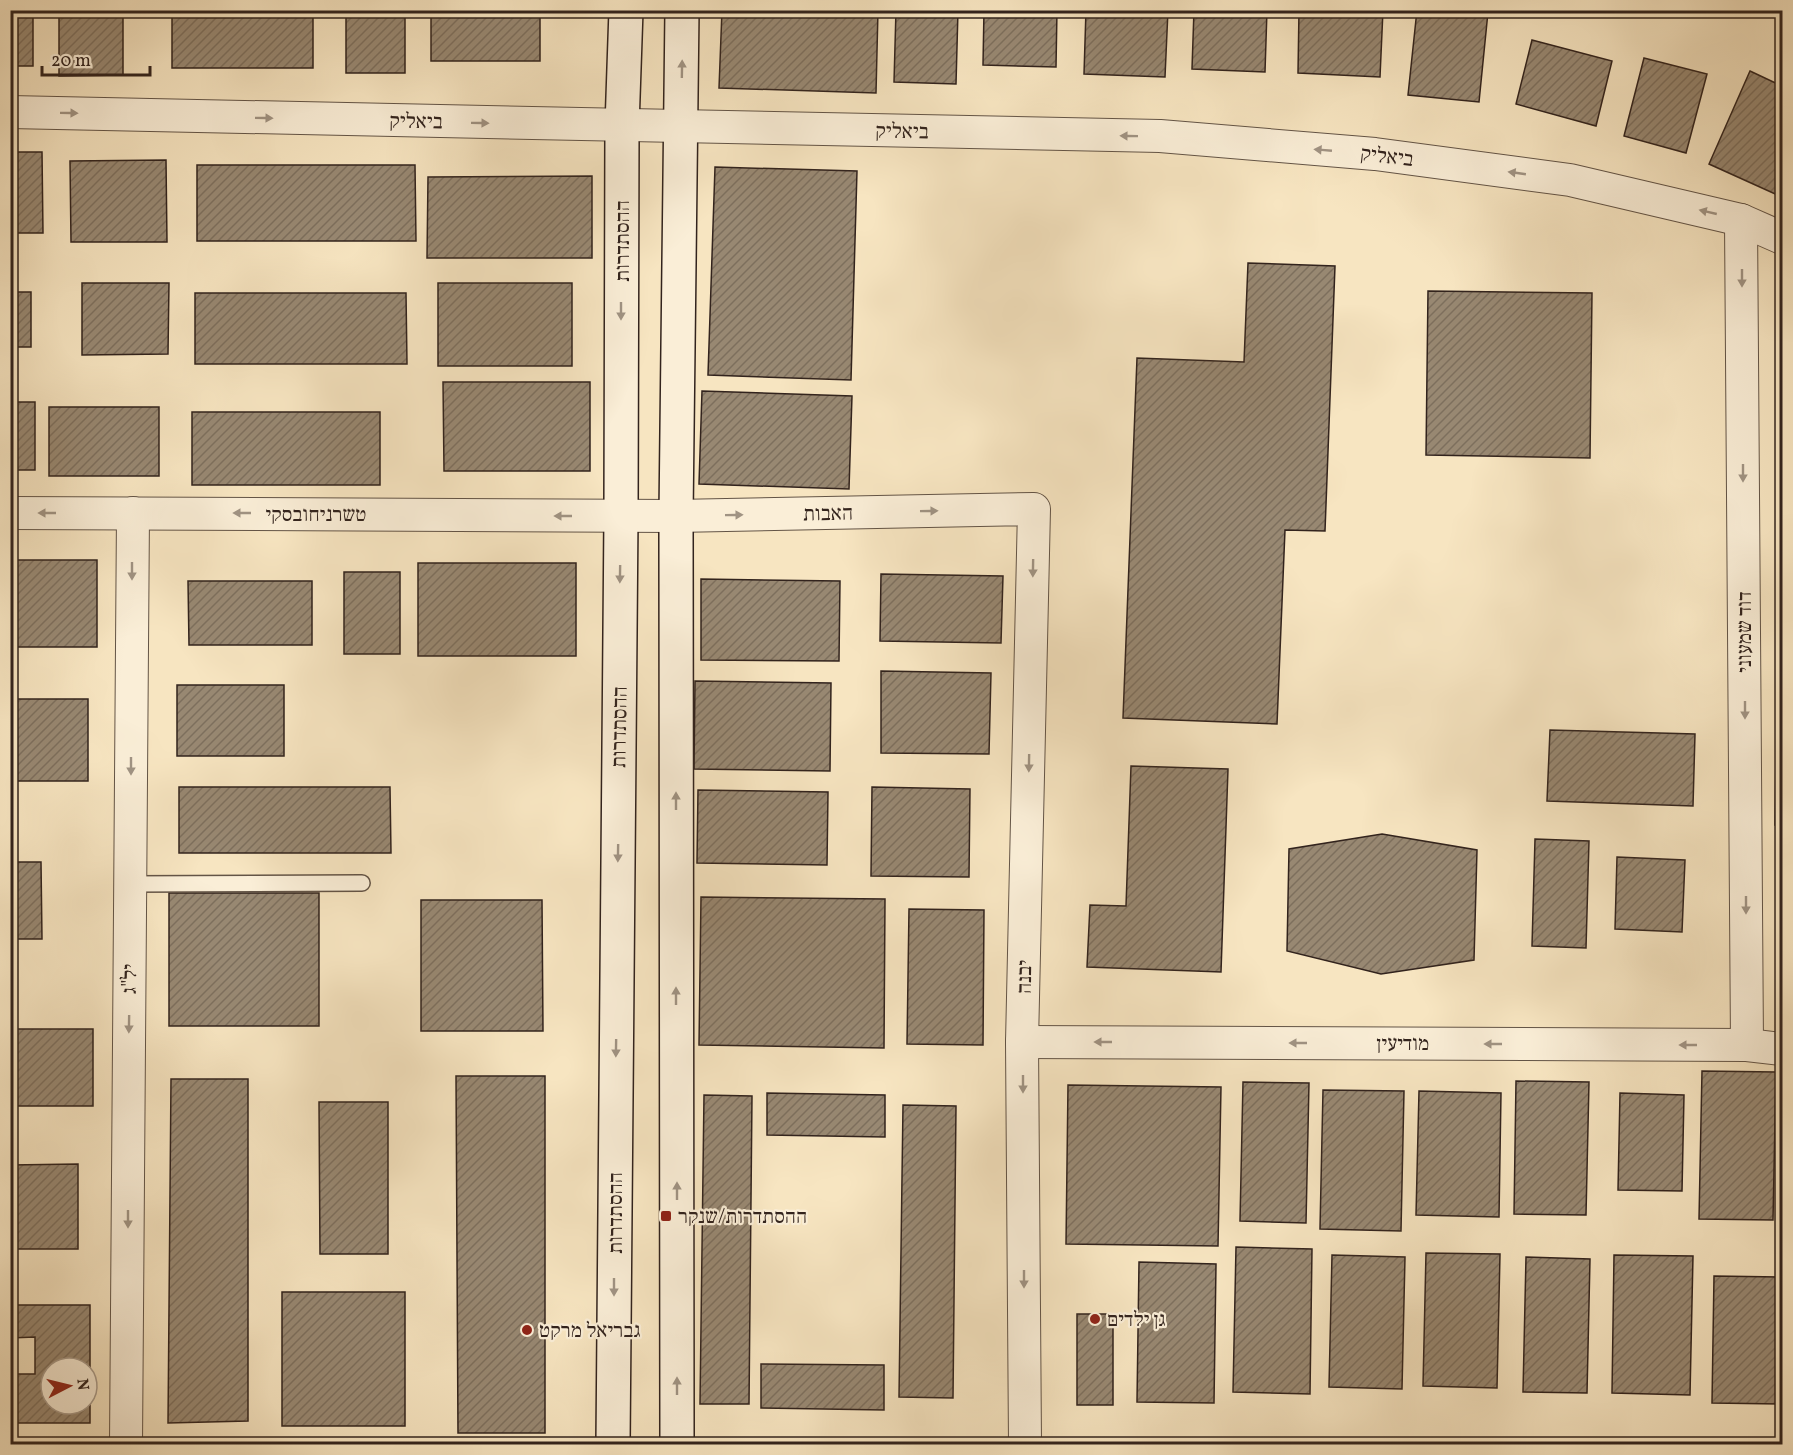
<svg xmlns="http://www.w3.org/2000/svg" width="1793" height="1455" viewBox="0 0 1793 1455" font-family="Vollkorn,'Frank Ruhl Libre',serif">
<style>
.building{fill:url(#building-hatch);stroke:#32231d;stroke-width:1.5;fill-rule:evenodd}
.lines{fill:none;stroke-linecap:round;stroke-linejoin:round}
.lane-casing{stroke:#635446;stroke-width:18}
.street-casing{stroke:#635446;stroke-width:34}
.secondary-casing{stroke:#32231d;stroke-width:36}
.lane{stroke:#faeed7;stroke-width:15}
.street{stroke:#faeed7;stroke-width:32}
.secondary{stroke:#faeed7;stroke-width:33}
.oneway{fill:#a09383}
.poi-dot{fill:#8f2418;stroke:#faeed7;stroke-width:2}
.labels{text-anchor:middle;stroke-width:4.5;stroke-linejoin:round;paint-order:stroke}
.street-label{font-size:21px;fill:#32231d;stroke:#faeed7}
.poi-label{font-size:21px;fill:#32231d;stroke:#faeed7;text-anchor:start}
</style>
<defs>
<pattern id="building-hatch" width="6" height="6" patternUnits="userSpaceOnUse" patternTransform="scale(1.5)"><rect width="6" height="6" fill="#988872"/><path d="M-1 1l2-2M0 6l6-6M5 7l2-2" fill="none" stroke="#7d6f5d"/></pattern>
</defs>
<rect width="100%" height="100%" fill="#f7e5c1"/>
<filter id="stains"><feTurbulence type="fractalNoise" baseFrequency=".00333" numOctaves="4"/><feColorMatrix values="0 0 0 0 .2 0 0 0 0 .09 0 0 0 0 .02 0 0 0 .5 -.17"/></filter>
<radialGradient id="worn" r=".72"><stop offset=".6" stop-color="#630" stop-opacity="0"/><stop offset="1" stop-color="#630" stop-opacity=".3"/></radialGradient>
<g class="building">
<rect x="10" y="10" width="23" height="56"/>
<path d="M59,10H123V75L59,76Z"/>
<rect x="172" y="10" width="141" height="58"/>
<rect x="346" y="10" width="59" height="63"/>
<rect x="431" y="10" width="109" height="51"/>
<path d="M722,10H878L876,93L719,88Z"/>
<path d="M896,10H958L956,84L894,82Z"/>
<path d="M984,10H1057L1056,67L983,65Z"/>
<path d="M1086,10H1168L1165,77L1084,74Z"/>
<path d="M1194,10H1267L1265,72L1192,69Z"/>
<path d="M1299,10H1383L1380,77L1298,73Z"/>
<path d="M1417,10L1488,12L1479,102L1408,95Z"/>
<path d="M1532,40L1612,61L1596,126L1516,104Z"/>
<path d="M1644,58L1707,74L1686,153L1624,136Z"/>
<path d="M1750,71L1782,86V197L1709,164Z"/>
<path d="M10,152H42L43,233H10Z"/>
<path d="M166,160L167,242H71L70,161Z"/>
<path d="M197,165H415L416,241H197Z"/>
<path d="M715,167L857,171L851,380L708,375Z"/>
<path d="M592,176V258H427L428,177Z"/>
<path d="M1248,263L1335,266L1325,531L1285,530L1277,724L1123,718L1137,358L1244,362Z"/>
<path d="M82,283H169L168,354L82,355Z"/>
<rect x="438" y="283" width="134" height="83"/>
<path d="M1428,291L1592,293L1590,458L1426,455Z"/>
<rect x="10" y="292" width="21" height="55"/>
<path d="M195,293H406L407,364H195Z"/>
<path d="M443,382H590V471H444Z"/>
<path d="M702,391L852,396L849,489L699,484Z"/>
<rect x="10" y="402" width="25" height="68"/>
<rect x="49" y="407" width="110" height="69"/>
<rect x="192" y="412" width="188" height="73"/>
<rect x="10" y="560" width="87" height="87"/>
<rect x="418" y="563" width="158" height="93"/>
<rect x="344" y="572" width="56" height="82"/>
<path d="M881,574L1003,576L1001,643L880,641Z"/>
<path d="M701,579L840,581L839,661L701,660Z"/>
<path d="M188,581H312V645H189Z"/>
<path d="M1781,661H1782V731H1779Z"/>
<path d="M881,671L991,673L989,754L881,753Z"/>
<path d="M695,681L831,683L830,771L694,769Z"/>
<rect x="177" y="685" width="107" height="71"/>
<rect x="10" y="699" width="78" height="82"/>
<path d="M1550,730L1695,734L1693,806L1547,801Z"/>
<path d="M1776,750H1782V825H1775Z"/>
<path d="M1131,766L1228,769L1221,972L1087,967L1090,905L1126,906Z"/>
<path d="M179,787H390L391,853H179Z"/>
<path d="M872,787L970,789L969,877L871,876Z"/>
<path d="M698,790L828,792L827,865L697,863Z"/>
<path d="M1382,834L1477,850L1474,960L1381,974L1287,951L1289,849Z"/>
<path d="M1535,839L1589,841L1586,948L1532,946Z"/>
<path d="M1782,856V953H1781Z"/>
<path d="M1617,857L1685,860L1682,932L1615,929Z"/>
<path d="M10,862H41L42,939H10Z"/>
<rect x="169" y="893" width="150" height="133"/>
<path d="M701,897L885,899L884,1048L699,1045Z"/>
<path d="M421,900H542L543,1031H421Z"/>
<path d="M909,909L984,910L983,1045L907,1044Z"/>
<rect x="10" y="1029" width="83" height="77"/>
<path d="M1702,1071L1776,1072L1773,1220L1699,1219Z"/>
<path d="M456,1076H545V1433H458Z"/>
<path d="M171,1079H248V1421L168,1423Z"/>
<path d="M1516,1081L1589,1082L1586,1215L1514,1214Z"/>
<path d="M1243,1082L1309,1083L1306,1223L1240,1221Z"/>
<path d="M1068,1085L1221,1087L1218,1246L1066,1244Z"/>
<path d="M1323,1090L1404,1091L1401,1231L1320,1229Z"/>
<path d="M1419,1091L1501,1093L1499,1217L1416,1215Z"/>
<path d="M767,1093L885,1095V1137L767,1135Z"/>
<path d="M1620,1093L1684,1095L1682,1191L1618,1190Z"/>
<path d="M704,1095L752,1096L749,1404H700Z"/>
<path d="M319,1102H388V1254H320Z"/>
<path d="M903,1105L956,1106L953,1398L899,1397Z"/>
<path d="M78,1164V1249H10V1165Z"/>
<path d="M1236,1247L1312,1249L1310,1394L1233,1392Z"/>
<path d="M1426,1253L1500,1254L1497,1388L1423,1386Z"/>
<path d="M1332,1255L1405,1257L1402,1389L1329,1387Z"/>
<path d="M1614,1255L1693,1256L1690,1395L1612,1393Z"/>
<path d="M1526,1257L1590,1259L1587,1393L1523,1392Z"/>
<path d="M1139,1262L1216,1264L1214,1403L1137,1402Z"/>
<path d="M1714,1276L1782,1277V1404L1712,1403Z"/>
<rect x="282" y="1292" width="123" height="134"/>
<path d="M10,1305H90V1423H10V1374H35V1337L10,1338ZM51,1368H87V1404H51Z"/>
<rect x="1077" y="1314" width="36" height="91"/>
<path d="M761,1364L884,1365V1410L761,1408Z"/>
</g>
<g class="lines">
<g class="lane-casing">
<path id="lane" d="M130,884L362,883"/>
</g>
<g class="street-casing">
<g id="street">
<path d="M10,112L1160,136L1375,154L1570,180L1741,220L1782,238"/>
<path d="M1741,220L1747,1045"/>
<path d="M10,513L676,516L1034,509L1022,1042L1025,1444"/>
<path d="M1022,1042L1747,1045L1782,1049"/>
<path d="M126,1444L133,513"/>
</g>
</g>
<g class="secondary-casing">
<g id="secondary">
<path d="M613,1444L621,516L622,126L626,10"/>
<path d="M677,1444L676,516L682,10"/>
</g>
</g>
<use href="#lane" class="lane"/>
<use href="#street" class="street"/>
<use href="#secondary" class="secondary"/>
</g>
<defs><path id="oneway-solid" d="M-6-.8H1V-3.2L6.5 0L1 3.2V.8H-6Z" transform="scale(1.5)"/></defs>
<g class="oneway">
<use href="#oneway-solid" transform="translate(682 69) rotate(-89)"/>
<use href="#oneway-solid" transform="translate(69 113) rotate(1)"/>
<use href="#oneway-solid" transform="translate(264 118) rotate(1)"/>
<use href="#oneway-solid" transform="translate(480 123) rotate(1)"/>
<use href="#oneway-solid" transform="translate(1129 136) rotate(-179)"/>
<use href="#oneway-solid" transform="translate(1323 150) rotate(-175)"/>
<use href="#oneway-solid" transform="translate(1517 173) rotate(-172)"/>
<use href="#oneway-solid" transform="translate(1708 212) rotate(-167)"/>
<use href="#oneway-solid" transform="translate(1742 278) rotate(90)"/>
<use href="#oneway-solid" transform="translate(621 311) rotate(90)"/>
<use href="#oneway-solid" transform="translate(1743 473) rotate(90)"/>
<use href="#oneway-solid" transform="translate(929 511) rotate(-1)"/>
<use href="#oneway-solid" transform="translate(47 513) rotate(180)"/>
<use href="#oneway-solid" transform="translate(242 513) rotate(-180)"/>
<use href="#oneway-solid" transform="translate(734 515) rotate(-1)"/>
<use href="#oneway-solid" transform="translate(563 516) rotate(-180)"/>
<use href="#oneway-solid" transform="translate(1033 568) rotate(91)"/>
<use href="#oneway-solid" transform="translate(132 571) rotate(90)"/>
<use href="#oneway-solid" transform="translate(620 574) rotate(91)"/>
<use href="#oneway-solid" transform="translate(1745 710) rotate(90)"/>
<use href="#oneway-solid" transform="translate(1029 763) rotate(91)"/>
<use href="#oneway-solid" transform="translate(131 766) rotate(90)"/>
<use href="#oneway-solid" transform="translate(676 801) rotate(-90)"/>
<use href="#oneway-solid" transform="translate(618 853) rotate(91)"/>
<use href="#oneway-solid" transform="translate(1746 905) rotate(90)"/>
<use href="#oneway-solid" transform="translate(676 996) rotate(-90)"/>
<use href="#oneway-solid" transform="translate(129 1024) rotate(91)"/>
<use href="#oneway-solid" transform="translate(1103 1042) rotate(-180)"/>
<use href="#oneway-solid" transform="translate(1298 1043) rotate(-180)"/>
<use href="#oneway-solid" transform="translate(1493 1044) rotate(-180)"/>
<use href="#oneway-solid" transform="translate(1688 1045) rotate(-180)"/>
<use href="#oneway-solid" transform="translate(616 1048) rotate(91)"/>
<use href="#oneway-solid" transform="translate(1023 1084) rotate(90)"/>
<use href="#oneway-solid" transform="translate(677 1191) rotate(-90)"/>
<use href="#oneway-solid" transform="translate(128 1219) rotate(90)"/>
<use href="#oneway-solid" transform="translate(1024 1279) rotate(90)"/>
<use href="#oneway-solid" transform="translate(614 1287) rotate(90)"/>
<use href="#oneway-solid" transform="translate(677 1386) rotate(-90)"/>
</g>
<g class="poi-dot">
<rect x="660" y="1210" width="12" height="12" rx="3"/>
<circle cx="1095" cy="1319" r="6"/>
<circle cx="527" cy="1330" r="6"/>
</g>
<g class="labels">
<g class="street-label">
<text transform="translate(416 121) rotate(1)" y="7">ביאליק</text>
<text transform="translate(902 131) rotate(1)" y="7">ביאליק</text>
<text transform="translate(1387 156) rotate(7)" y="7">ביאליק</text>
<text transform="translate(622 241) rotate(-90)" y="7">ההסתדרות</text>
<text transform="translate(828 513) rotate(-1)" y="7">האבות</text>
<text x="316" y="521">טשרניחובסקי</text>
<text transform="translate(1744 632) rotate(-90)" y="7">דוד שמעוני</text>
<text transform="translate(619 727) rotate(-89)" y="7">ההסתדרות</text>
<text transform="translate(1024 977) rotate(-89)" y="7">יבנה</text>
<text transform="translate(129 979) rotate(-89)" y="7">יל"ג</text>
<text x="1403" y="1050">מודיעין</text>
<text transform="translate(615 1213) rotate(-90)" y="7">ההסתדרות</text>
</g>
<g class="poi-label">
<text x="678" y="1223">ההסתדרות/שנקר</text>
<text x="1107" y="1326">גן ילדים</text>
<text x="539" y="1337">גבריאל מרקט</text>
</g>
</g>
<rect width="1793" height="1455" fill="none" stroke="#f7e5c1" stroke-width="36"/>
<rect x="12" y="12" width="1769" height="1431" fill="none" stroke="#32231d" stroke-width="3"/>
<rect x="18" y="18" width="1757" height="1419" fill="none" stroke="#32231d" stroke-width="1.5"/>
<g transform="translate(69 1386) rotate(83)"><circle r="28" fill="#faeed7" stroke="#aa9d8d" stroke-width="1.5"/>
<path d="M0-4.5L10 22L0 15L-10 22Z" fill="#8f2418"/>
<text y="-9" font-size="16" font-weight="bold" text-anchor="middle" fill="#32231d">N</text>
</g>
<path d="M42 66v9h108v-9" fill="none" stroke="#32231d" stroke-width="3"/>
<text x="51" y="66" font-size="18" fill="#32231d" stroke="#faeed7" stroke-width="4.5" paint-order="stroke">20 m</text>
<rect width="100%" height="100%" filter="url(#stains)"/>
<rect width="100%" height="100%" fill="url(#worn)"/>
</svg>
